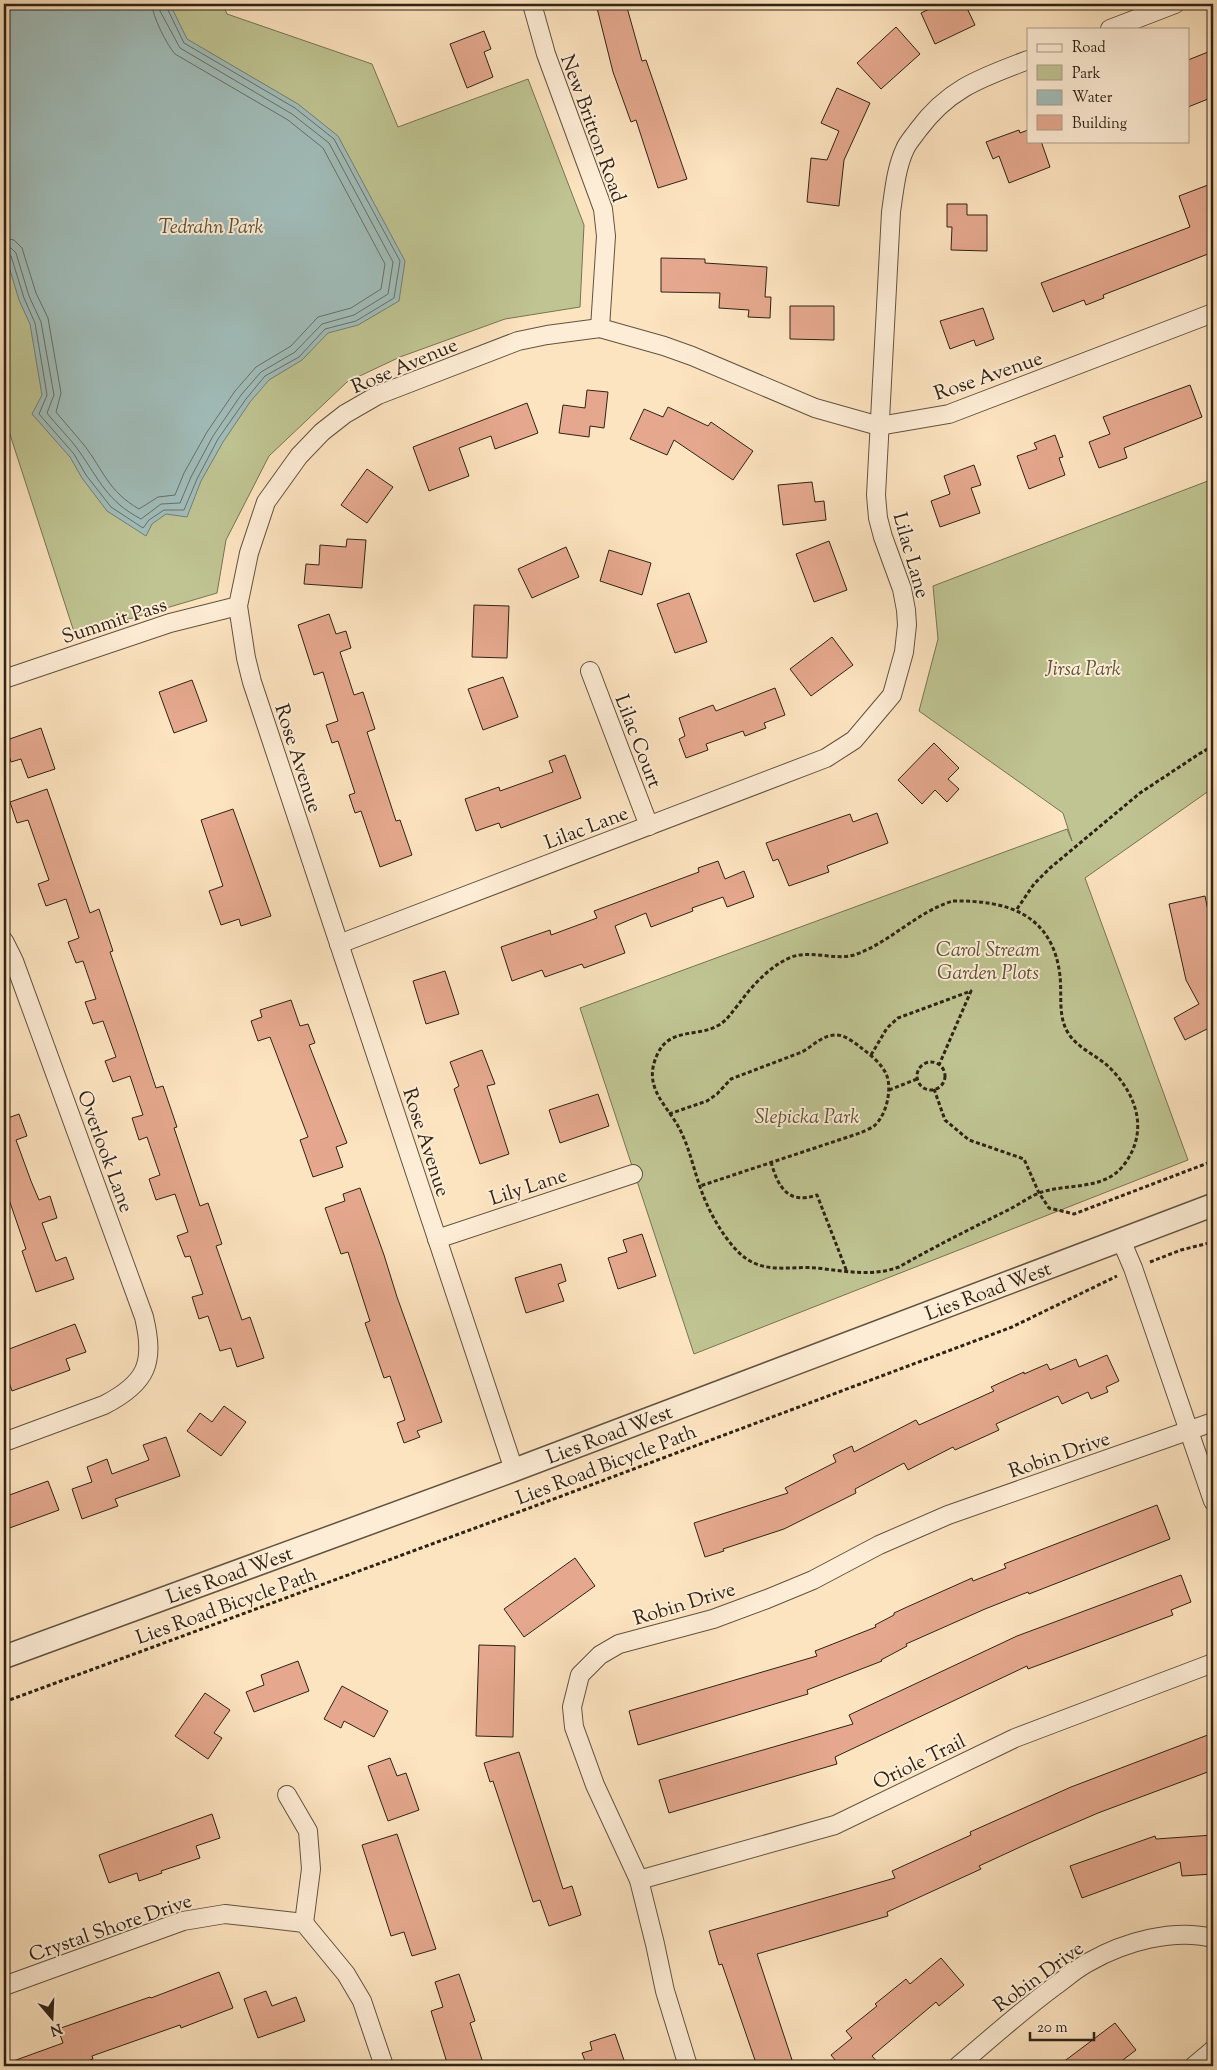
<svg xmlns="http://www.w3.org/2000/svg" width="1217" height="2070" viewBox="0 0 1217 2070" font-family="'Sorts Mill Goudy',serif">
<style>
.green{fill:#bfc492;stroke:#777454}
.water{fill:#a1bdba;stroke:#737f78}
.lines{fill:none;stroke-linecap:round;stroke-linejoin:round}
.shore{stroke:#687068;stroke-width:1}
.building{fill:#e5a88e;stroke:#2f2315}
.minor-casing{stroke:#625340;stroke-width:20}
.tertiary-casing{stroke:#625340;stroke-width:25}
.path{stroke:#2f2315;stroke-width:3;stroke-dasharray:4 2.5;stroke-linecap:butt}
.minor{stroke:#feedd6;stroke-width:18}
.tertiary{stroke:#feedd6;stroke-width:22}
.labels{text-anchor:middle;stroke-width:4;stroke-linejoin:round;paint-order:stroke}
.street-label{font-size:20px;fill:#2f2315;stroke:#feedd6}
.park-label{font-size:20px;font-style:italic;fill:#5a533a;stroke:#feedd6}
</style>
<rect width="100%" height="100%" fill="#fde4c0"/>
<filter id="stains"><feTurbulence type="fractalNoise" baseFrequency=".004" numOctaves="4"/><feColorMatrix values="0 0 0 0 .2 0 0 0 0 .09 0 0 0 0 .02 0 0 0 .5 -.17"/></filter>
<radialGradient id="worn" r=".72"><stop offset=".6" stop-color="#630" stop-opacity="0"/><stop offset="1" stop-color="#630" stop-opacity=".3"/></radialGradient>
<g class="green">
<path d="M4,4H223L227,14L372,64L398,127L528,79L584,225L580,307L505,319L400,357L347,382L269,456L226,540L217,593L75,635L4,416Z"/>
<path d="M1213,479V788L1085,878L1188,1160L694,1354L580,1008L1067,829L1072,841L1063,813L919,711L938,639L933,586Z"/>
</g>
<path class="water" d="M4,4H170L187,39L298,104L338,136L405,261L399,301L358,325L328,333L302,360L269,380L250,402L223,442L201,481L187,517L166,514L152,524L146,536L107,511L82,478L70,457L32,414L42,395L30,324L19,300L4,250Z"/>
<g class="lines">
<g class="shore">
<path d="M4,238L14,240L22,248L36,293L48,318L61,393L56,412C65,423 75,434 84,445C104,471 108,491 139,509L158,497L175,495L184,473L207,432L235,391L256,367L291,346L318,317L351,308L381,289L385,264L323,148L288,120L175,54C167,45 152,16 152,4"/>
<path d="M4,246L11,248L16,253L29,296L41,322L54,395L47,413C57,426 70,438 79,451C100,481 107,501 141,519L161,504L180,503L191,477L213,436L241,395L261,372L295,352L322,324L354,315L388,294L393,262L329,143L292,114L180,48L160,11L159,4"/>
<path d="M4,252L11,256L24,298L35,323L47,395L39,414L74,454L86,475L111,507L143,528L149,520L164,510H184L197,479L218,439L246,399L265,376L299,357L325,329L356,321L394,298L400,261L334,139L295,108L184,43L165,4"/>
</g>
</g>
<g class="building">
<path d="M596,4H626L642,61L646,60L687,179L658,188L636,120L631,122L613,72Z"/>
<path d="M940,4H965L975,25L935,44L921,13Z"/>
<path d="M896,27L920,54L881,89L857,63Z"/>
<path d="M484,31L491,49L484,52L493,77L467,88L450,44Z"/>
<path d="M1213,50V97L1188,107V60Z"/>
<path d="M837,88L870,103L844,160L839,206L807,202L811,158L827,160L839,131L821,123Z"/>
<path d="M1019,130L1020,133L1028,130V141H1041L1050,167L1009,183L999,156L993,159L986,142Z"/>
<path d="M1208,185L1213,199V252L1103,295L1104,298L1086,305L1084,300L1053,312L1041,283L1190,227L1179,196Z"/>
<path d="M947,204H967V215H987V251L951,250L952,227H947Z"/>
<path d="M661,258L705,259V263L767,267L765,297H771L770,318L748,317L749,310L719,308L720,293L661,292Z"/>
<path d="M790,306H834V340L790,339Z"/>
<path d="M983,308L994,339L976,346L974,340L950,349L940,321Z"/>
<path d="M1190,385L1202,417L1124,448L1127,458L1099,468L1089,442L1110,434L1103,417Z"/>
<path d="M587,390L608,392L604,428L590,426L589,437L559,433L563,405L585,408Z"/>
<path d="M527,403L538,433L495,449L491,436L459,448L469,476L429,491L413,447Z"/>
<path d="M668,407L708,426L711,422L753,451L733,480L674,440L667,455L630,439L644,409L663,417Z"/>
<path d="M1055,435L1063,457L1059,458L1065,475L1029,489L1017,456L1037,449L1034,443Z"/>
<path d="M974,465L981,485L971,488L980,513L940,527L931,501L950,494L944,476Z"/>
<path d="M367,469L393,487L367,523L341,505Z"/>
<path d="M812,482L815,502L824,501L826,520L783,525L778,485Z"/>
<path d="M347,539L366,540L362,588L304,584L306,564L319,565L320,545L346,547Z"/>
<path d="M829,541L847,590L814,602L796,554Z"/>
<path d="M566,547L579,577L532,598L518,569Z"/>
<path d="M609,550L651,563L642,595L600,581Z"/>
<path d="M689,593L707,642L675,653L657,604Z"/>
<path d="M474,605L509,606L507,658L472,657Z"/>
<path d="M329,614L336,634L346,631L351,648L340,652L354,695L363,692L375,729L367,732L396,821L400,820L412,855L380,867L361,811L355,813L349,795L355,793L338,741L332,743L326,725L338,721L323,672L314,675L298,625Z"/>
<path d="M832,637L853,665L811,696L790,669Z"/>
<path d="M503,677L518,717L483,730L468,689Z"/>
<path d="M192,680L207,721L174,733L159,692Z"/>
<path d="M775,688L785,715L764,723L766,728L745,736L743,731L706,744L708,750L686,758L679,739L685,736L679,718L713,705L716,711Z"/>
<path d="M41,728L55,769L28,778L21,759L11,762L4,741Z"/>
<path d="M934,743L959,768L948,779L959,789L947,802L935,790L922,804L898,780Z"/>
<path d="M565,755L581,798L501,828L499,823L476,831L465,799L499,787L500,791L553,772L549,761Z"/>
<path d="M47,789L90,913L99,909L113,951L110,952L136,1028L156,1088L163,1086L177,1127L174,1128L200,1206L208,1203L222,1244L216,1246L242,1320L250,1317L264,1358L237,1367L231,1348L220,1351L208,1316L199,1319L192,1297L203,1294L190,1256L185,1257L177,1236L188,1232L175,1194L156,1200L149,1179L160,1175L147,1137L139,1140L132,1118L143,1115L130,1076L113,1082L105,1061L116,1057L103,1021L93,1024L85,1002L96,999L83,961L76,963L68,942L79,938L66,899L46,906L38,884L49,880L28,820L17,823L10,802Z"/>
<path d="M233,809L271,916L241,926L239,919L221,925L209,891L223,886L201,820Z"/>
<path d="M877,813L888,843L827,866L829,872L789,886L778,859L773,861L766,843L850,814L853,822Z"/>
<path d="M718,861L725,879L744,871L754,897L727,907L723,897L692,908L693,911L651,927L646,913L615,926L625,953L584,968L582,964L545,977L542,970L512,981L501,947L550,930L551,935L597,918L594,911L699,872L698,868Z"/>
<path d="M1205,896L1213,935V1032L1211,1027L1185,1040L1174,1018L1199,1004L1186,980L1169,904Z"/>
<path d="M445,971L459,1014L426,1024L413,981Z"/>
<path d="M291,1000L300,1026L308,1024L315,1043L309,1045L347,1143L336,1147L343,1167L313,1177L300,1140L308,1137L270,1037L258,1041L251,1021L262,1017L260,1010Z"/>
<path d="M482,1050L495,1084L487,1086L509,1154L480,1164L454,1089L459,1086L450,1062Z"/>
<path d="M598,1094L609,1126L560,1143L549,1110Z"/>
<path d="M6,1111L8,1118L19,1114L27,1136L16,1140L31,1181L39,1200L50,1196L57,1218L42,1223L56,1261L66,1257L74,1279L36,1292L22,1251L26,1249L4,1185V1112Z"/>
<path d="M360,1188L384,1255L397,1297L442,1422L417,1431L420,1437L404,1443L397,1423L405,1420L390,1376L384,1378L365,1323L370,1321L348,1252L341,1254L325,1208L345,1201L343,1194Z"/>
<path d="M642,1234L656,1276L618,1289L608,1258L627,1252L623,1240Z"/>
<path d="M561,1264L566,1281L558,1284L564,1301L526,1313L515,1278Z"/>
<path d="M75,1324L86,1352L66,1359L70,1370L12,1391L7,1377L4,1378V1351Z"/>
<path d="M1107,1355L1119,1381L1106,1387L1108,1392L1091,1399L1088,1392L1062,1404L1058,1396L996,1424L999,1430L955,1450L953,1447L908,1470L904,1463L855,1489L856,1493L784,1529L723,1549L724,1551L705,1557L694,1523L788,1493L785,1488L836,1462L833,1455L852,1446L854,1452L916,1420L919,1425L994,1391L991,1387L1024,1372V1374L1047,1364L1050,1370L1076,1359L1079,1367Z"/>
<path d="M224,1406L246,1422L221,1456L187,1431L200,1413L212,1422Z"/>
<path d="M166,1437L180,1476L115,1499L118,1506L82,1519L72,1489L92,1482L87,1467L107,1459L112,1474L149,1460L143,1445Z"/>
<path d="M48,1481L59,1510L4,1530V1497Z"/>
<path d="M1157,1505L1170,1539L1029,1594L1028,1592L985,1609L906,1644L907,1646L881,1660L882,1661L807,1690L808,1694L638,1745L629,1711L817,1656L815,1651L876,1627L875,1625L894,1615V1613L907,1607L972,1578L973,1581L1006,1568L1004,1564Z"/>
<path d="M575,1558L595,1586L524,1637L504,1609Z"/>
<path d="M1181,1575L1191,1602L1171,1610L1173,1615L1028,1669L1027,1666L835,1757L837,1764L669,1813L659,1780L853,1724L849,1715L1017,1636Z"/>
<path d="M479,1645L515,1646L513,1737L476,1736Z"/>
<path d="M298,1661L309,1691L254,1712L246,1692L264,1685L261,1675Z"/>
<path d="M342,1686L388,1711L374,1737L344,1721L341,1728L324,1719Z"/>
<path d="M205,1693L230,1710L214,1733L222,1738L208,1759L175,1736Z"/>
<path d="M1213,1733V1770L1098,1813L1031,1842L979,1866L981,1869L887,1912L888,1916L757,1954L794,2066H757L722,1964L719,1965L709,1931L895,1878L892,1871L971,1835L970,1832L1071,1787Z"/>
<path d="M519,1752L563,1889L572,1886L581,1915L549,1926L540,1900L533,1902L493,1781L490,1782L484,1763Z"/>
<path d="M390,1758L397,1776L406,1773L419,1810L388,1821L368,1766Z"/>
<path d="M212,1814L220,1838L196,1846L200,1858L161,1871L162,1873L139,1881L137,1873L109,1883L99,1855Z"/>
<path d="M397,1834L436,1949L412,1956L404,1932L391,1936L362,1845Z"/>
<path d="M1213,1835V1874L1182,1876L1180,1862L1082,1898L1070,1866L1155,1836L1156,1839Z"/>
<path d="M941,1958L964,1985L939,2006L936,2002L872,2056L881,2066H840L831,2055L852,2038L846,2031L877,2006L875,2004L906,1979L910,1984Z"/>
<path d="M219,1972L233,2008L181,2028L180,2025L92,2056L93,2059L74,2066H5V2064L63,2043L58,2029L150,1997L151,1998Z"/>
<path d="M459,1974L475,2021L470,2023L484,2066H448L431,2011L443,2007L435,1982Z"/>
<path d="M266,1991L272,2006L296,1997L305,2021L258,2038L244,1999Z"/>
<path d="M1115,2023L1136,2050L1115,2066H1058Z"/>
<path d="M615,2034L626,2066H587L582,2053L592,2050L590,2042Z"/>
</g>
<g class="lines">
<g class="minor-casing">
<g id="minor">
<path d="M532,4L546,54L603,209L606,236L600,328"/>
<path d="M1110,29L1175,4"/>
<path d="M590,671L649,826"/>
<path d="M4,679L170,623L238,606"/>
<path d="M4,941L14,961L144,1317C155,1363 147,1383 104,1405L4,1442"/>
<path d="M339,944L826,758L854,740L892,695L904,652L907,625L906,610L902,589L883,537L878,518L876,495L891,212C894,192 896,168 905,149C908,142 914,136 918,130C949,88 981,78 1028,60"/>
<path d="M437,1239L633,1174"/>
<path d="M1121,1240L1133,1268L1213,1501"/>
<path d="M514,1470L252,682L246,658L238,606L249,553L266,502L299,456L322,432L345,414L378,395L518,341L547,335L600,328L664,346L692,356L815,408L879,426L949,414L1213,313"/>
<path d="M287,1795L308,1831L311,1869L304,1923"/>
<path d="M639,1880L835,1825L1015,1738L1213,1663"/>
<path d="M4,1986L183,1921L225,1914L304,1923L346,1974L362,2001L384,2066"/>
<path d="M688,2066L665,1991L655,1944L639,1880L595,1785L574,1727L572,1707L580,1675L600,1655L619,1644L713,1619L767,1599L813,1580L879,1545L948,1515L1213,1422"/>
<path d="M958,2066C990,2039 1021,2011 1055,1986C1066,1978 1077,1968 1089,1962C1124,1942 1173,1928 1213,1938"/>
<path d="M1194,2066L1213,2050"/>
</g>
</g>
<g class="tertiary-casing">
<g id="tertiary">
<path id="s1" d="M4,1657L514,1470L1213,1205"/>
</g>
</g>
<g class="path">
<path d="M953,901C1007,900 1053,914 1060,976C1062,994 1058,1015 1067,1031C1076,1048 1097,1055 1110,1068C1138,1096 1149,1133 1123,1166C1103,1191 1066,1183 1039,1193C1027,1198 1017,1206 1006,1211C970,1229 934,1247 899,1267C872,1277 845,1271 817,1268C797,1266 773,1272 754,1263C732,1254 711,1216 703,1195C695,1175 691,1153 682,1134C670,1106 640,1089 658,1053C670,1028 697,1037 717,1026C727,1021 731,1013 738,1005C751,987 767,969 787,959C808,948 833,961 854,955C890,943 916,912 953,901Z"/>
<path d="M1017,909L1034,884L1050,868L1140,793L1199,754L1213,746"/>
<path d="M871,1055L887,1028L898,1018L971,991L939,1065"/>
<circle cx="931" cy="1076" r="14"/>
<path d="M934,1089L945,1120L969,1140L1024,1159L1039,1193L1049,1208L1074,1214L1213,1161"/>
<path d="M889,1090L917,1079"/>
<path d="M669,1114L707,1101L717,1094L731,1079L802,1052C813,1046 821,1036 835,1035C843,1034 852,1041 859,1046C869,1054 882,1063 887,1076C892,1091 886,1116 874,1126C870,1129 864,1131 860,1133L700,1186"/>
<path d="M771,1162C778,1187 788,1205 817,1195L847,1272"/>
<path d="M1150,1262L1181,1250L1213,1242"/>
<path d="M4,1702L543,1503L1012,1327L1117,1276"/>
</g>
<use href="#minor" class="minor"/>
<use href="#tertiary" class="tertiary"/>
</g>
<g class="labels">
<g class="street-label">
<text transform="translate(594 128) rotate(70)" y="7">New Britton Road</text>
<text transform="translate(404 365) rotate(-23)" y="7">Rose Avenue</text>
<text transform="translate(988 375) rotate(-19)" y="7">Rose Avenue</text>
<text transform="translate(912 555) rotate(74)" y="7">Lilac Lane</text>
<text transform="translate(114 620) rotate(-18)" y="7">Summit Pass</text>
<text transform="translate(639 741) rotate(69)" y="7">Lilac Court</text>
<text transform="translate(299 758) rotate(72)" y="7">Rose Avenue</text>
<text transform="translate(586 827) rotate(-21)" y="7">Lilac Lane</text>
<text transform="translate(427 1142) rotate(72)" y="7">Rose Avenue</text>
<text transform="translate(106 1151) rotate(70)" y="7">Overlook Lane</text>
<text transform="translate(528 1186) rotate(-18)" y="7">Lily Lane</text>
<text dy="7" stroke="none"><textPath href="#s1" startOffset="1050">Lies Road West</textPath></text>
<text dy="7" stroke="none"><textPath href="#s1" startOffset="645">Lies Road West</textPath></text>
<text transform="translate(1059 1454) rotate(-19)" y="7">Robin Drive</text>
<text transform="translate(606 1464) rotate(-21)" y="7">Lies Road Bicycle Path</text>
<text dy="7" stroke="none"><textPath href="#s1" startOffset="240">Lies Road West</textPath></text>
<text transform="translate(684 1603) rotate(-17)" y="7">Robin Drive</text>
<text transform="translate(226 1605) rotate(-20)" y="7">Lies Road Bicycle Path</text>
<text transform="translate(919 1761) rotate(-26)" y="7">Oriole Trail</text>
<text transform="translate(110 1927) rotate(-19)" y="7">Crystal Shore Drive</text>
<text transform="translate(1038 1976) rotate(-36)" y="7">Robin Drive</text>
</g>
<g class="park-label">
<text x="211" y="233">Tedrahn Park</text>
<text x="1083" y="675">Jirsa Park</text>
<text x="988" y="956">Carol Stream<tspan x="988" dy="23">Garden Plots</tspan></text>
<text x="807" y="1123">Slepicka Park</text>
</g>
</g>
<rect width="1217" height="2070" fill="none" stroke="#fde4c0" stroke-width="20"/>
<rect x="5" y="5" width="1207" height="2060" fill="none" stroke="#2f2315" stroke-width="2.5"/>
<rect x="10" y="10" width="1197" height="2050" fill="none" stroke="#2f2315"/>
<rect x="1027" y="28" width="162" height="115" fill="#feedd6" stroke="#ab9c89"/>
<rect x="1037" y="44" width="25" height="8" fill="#feedd6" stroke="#ab9c89"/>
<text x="1072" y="52" font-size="15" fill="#2f2315">Road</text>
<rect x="1037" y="65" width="25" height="15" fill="#bfc492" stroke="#ab9c89"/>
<text x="1072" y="78" font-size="15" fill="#2f2315">Park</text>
<rect x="1037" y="90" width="25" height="15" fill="#a1bdba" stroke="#ab9c89"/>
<text x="1072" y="102" font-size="15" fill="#2f2315">Water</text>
<rect x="1037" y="115" width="25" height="15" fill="#e5a88e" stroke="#ab9c89"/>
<text x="1072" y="128" font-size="15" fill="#2f2315">Building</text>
<g transform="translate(52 2018) rotate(161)" stroke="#feedd6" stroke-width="4" paint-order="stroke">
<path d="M0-4L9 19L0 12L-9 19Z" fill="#2f2315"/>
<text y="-8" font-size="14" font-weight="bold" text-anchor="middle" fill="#2f2315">N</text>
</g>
<path d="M1030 2032v8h64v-8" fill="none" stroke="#2f2315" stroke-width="2.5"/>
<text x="1037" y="2032" font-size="15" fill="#2f2315" stroke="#feedd6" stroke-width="4" paint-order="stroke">20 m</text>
<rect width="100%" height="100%" filter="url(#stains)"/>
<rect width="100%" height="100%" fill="url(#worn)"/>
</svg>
